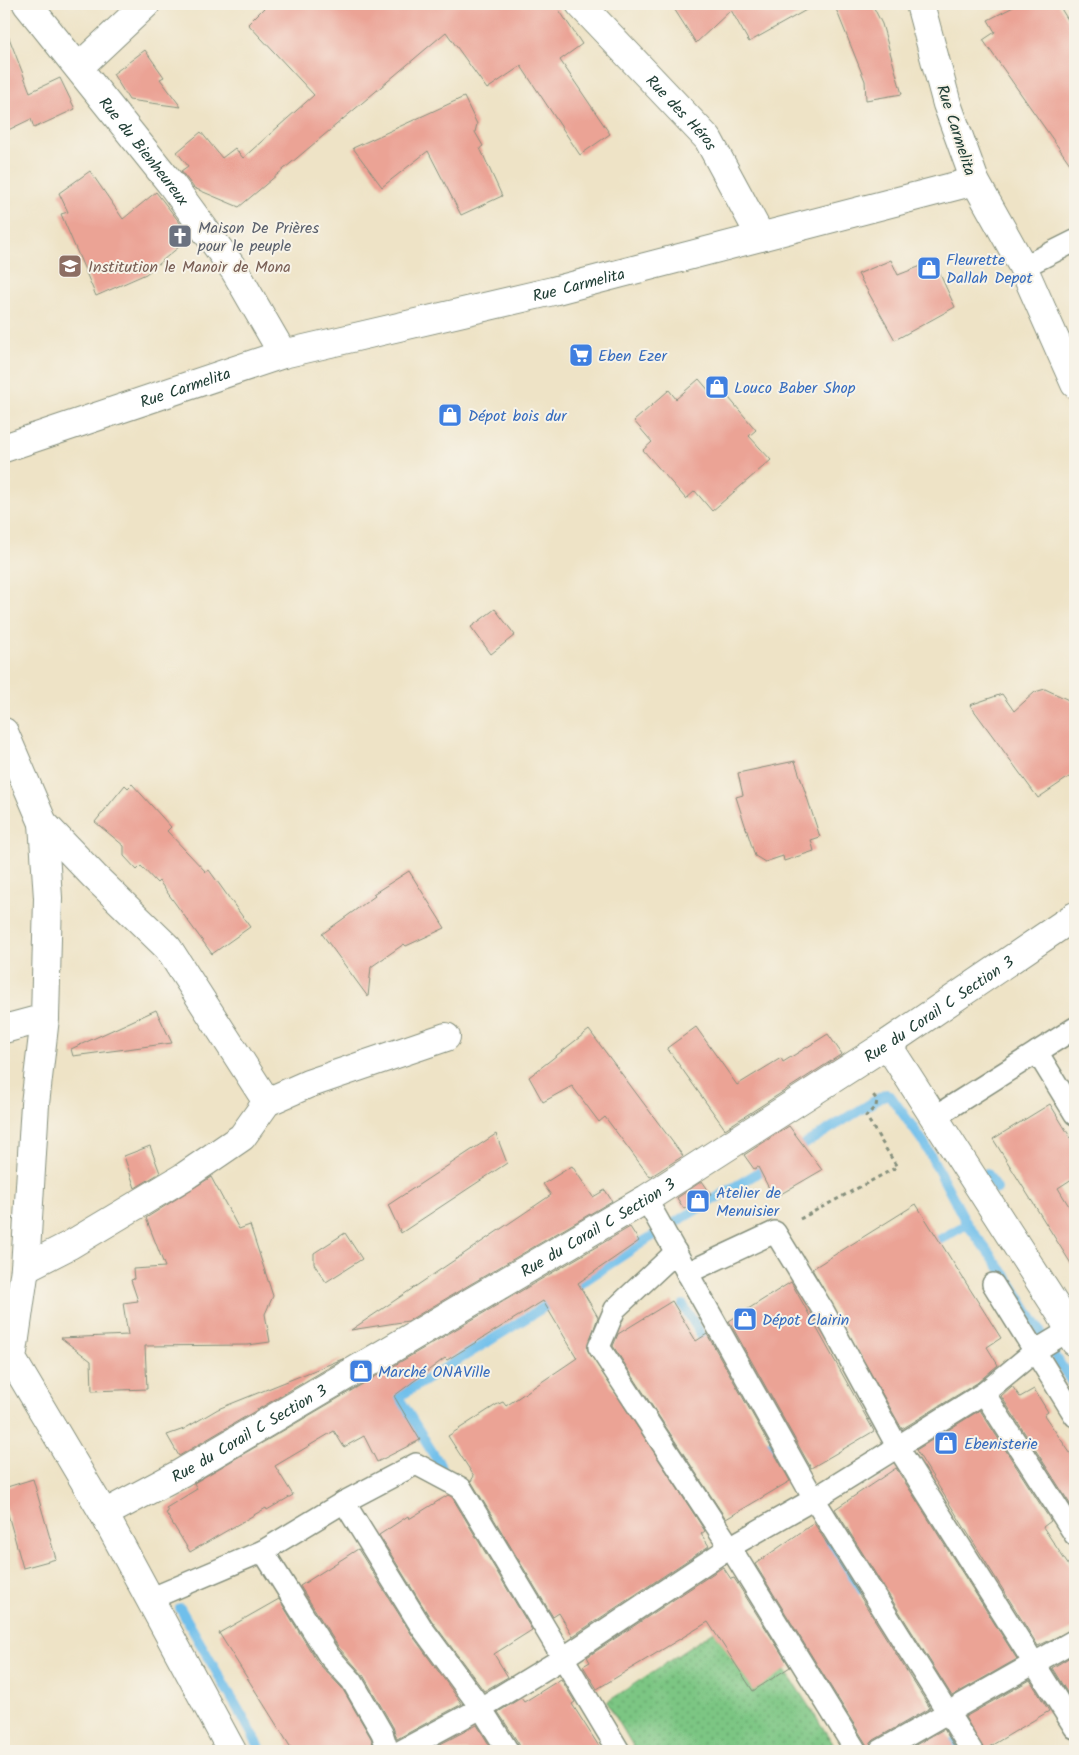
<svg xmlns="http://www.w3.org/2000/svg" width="1079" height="1755" viewBox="0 0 1079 1755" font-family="Kalam,sans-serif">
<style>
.park{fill:url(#park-dots);stroke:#4e825c}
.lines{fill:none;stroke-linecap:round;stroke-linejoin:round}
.stream{stroke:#70bfeb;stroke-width:10}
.building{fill:#eba395}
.lane-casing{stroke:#86907d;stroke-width:24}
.street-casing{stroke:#86907d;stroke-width:30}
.path{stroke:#86907d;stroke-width:3;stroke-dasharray:4 4;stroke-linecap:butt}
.lane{stroke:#fff;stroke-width:21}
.street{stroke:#fff;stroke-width:28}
.labels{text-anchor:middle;stroke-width:4;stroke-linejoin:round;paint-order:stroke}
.street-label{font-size:16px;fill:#1f3d34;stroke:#f7f3e8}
.worship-label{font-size:16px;fill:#5b616d;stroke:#f7f3e8;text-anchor:start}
.shop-label{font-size:16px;fill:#366cbe;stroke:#f7f3e8;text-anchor:start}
.education-label{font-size:16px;fill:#785e54;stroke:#f7f3e8;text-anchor:start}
</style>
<defs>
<pattern id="park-dots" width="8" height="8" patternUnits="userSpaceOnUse" patternTransform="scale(1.25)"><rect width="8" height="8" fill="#7cc683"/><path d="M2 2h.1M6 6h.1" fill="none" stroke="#65a26c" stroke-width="1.8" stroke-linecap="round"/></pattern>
</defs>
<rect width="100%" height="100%" fill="#f7f3e8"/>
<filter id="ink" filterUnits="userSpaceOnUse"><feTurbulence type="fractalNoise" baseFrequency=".02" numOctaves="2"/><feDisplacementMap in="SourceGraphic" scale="10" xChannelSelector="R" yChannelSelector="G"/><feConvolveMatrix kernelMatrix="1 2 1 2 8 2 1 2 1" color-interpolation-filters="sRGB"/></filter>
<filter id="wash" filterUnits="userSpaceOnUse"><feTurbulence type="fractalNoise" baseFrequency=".0096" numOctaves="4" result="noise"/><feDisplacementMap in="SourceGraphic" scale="20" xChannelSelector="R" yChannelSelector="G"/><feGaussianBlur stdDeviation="1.12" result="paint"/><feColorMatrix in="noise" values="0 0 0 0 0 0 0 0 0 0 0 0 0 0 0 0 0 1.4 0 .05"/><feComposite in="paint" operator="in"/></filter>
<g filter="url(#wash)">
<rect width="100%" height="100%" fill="#eee3c6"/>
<path class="park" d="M746,1610L838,1751H636L607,1702Z"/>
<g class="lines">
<g class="stream">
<path d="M792,1152L886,1094L891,1097L924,1143L967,1224L1009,1280L1075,1388"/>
<path d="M987,1173L997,1189"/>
<path d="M927,1247L967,1224"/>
<path d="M569,1291L646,1240L771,1165"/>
<path d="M683,1305L709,1348"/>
<path d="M769,1445L804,1501"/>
<path d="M447,1476L400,1400V1396L557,1299"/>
<path d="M828,1541L858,1590"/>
<path d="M180,1608L262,1751"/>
<path d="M954,1742L959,1751"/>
</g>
</g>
<g id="blocks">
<g class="building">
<path d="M268,4H555L582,44L560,60L610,134L580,155L521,66L487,89L446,32L239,207L194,188L181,171L188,166L177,152L201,132L222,158L235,148L243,158L314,95L248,24Z"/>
<path d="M671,4H817L749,42L731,10L696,43Z"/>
<path d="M834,4H872L882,24L902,94L866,100L865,81Z"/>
<path d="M1019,4H1058L1075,31V171L983,40L995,32L988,20Z"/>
<path d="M4,30H6L30,92L60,78L75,109L34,128L31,119L4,132Z"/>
<path d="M145,50L164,77L160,79L181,107L129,100L113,74Z"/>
<path d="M464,97L477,124L475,132L483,146L480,148L502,196L461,215L428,151L382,187L353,148Z"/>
<path d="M90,171L123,219L156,192L191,237L146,274L96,296L61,214L68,212L59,193Z"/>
<path d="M891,260L898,275L934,261L955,307L895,340L858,274Z"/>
<path d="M699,379L716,399L724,392L756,430L749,436L771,460L712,511L695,491L686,499L643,450L652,442L634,421L669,390L676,399Z"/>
<path d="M495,609L515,635L491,654L471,627Z"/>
<path d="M1045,689L1075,703V773L1038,798L970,705L1002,694L1014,711L1035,692Z"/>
<path d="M795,761L820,837L811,840L814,851L784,861L783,856L765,862L755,856L736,797L743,795L738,773Z"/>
<path d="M132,784L171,827L167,831L206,872L209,870L250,927L212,954L159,881L157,883L141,866L137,870L124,856V846L95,822L125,785L128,788Z"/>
<path d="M409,871L445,928L406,946L404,944L371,967L368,997L322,934L375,896L373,894Z"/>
<path d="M156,1010L172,1043L73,1056L71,1049Z"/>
<path d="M696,1027L737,1085L781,1058L783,1062L828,1034L842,1054L725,1129L667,1048Z"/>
<path d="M589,1030L683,1156L650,1177L605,1117L599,1122L572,1086L543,1102L529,1077Z"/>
<path d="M1050,1104L1075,1145V1177L1058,1188L1075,1216V1270L993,1139Z"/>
<path d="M789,1126L822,1170L774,1198L758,1167L754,1169L744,1155Z"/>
<path d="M496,1134L507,1163L401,1233L388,1205Z"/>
<path d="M150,1146L160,1173L135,1188L124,1156Z"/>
<path d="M572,1166L593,1197L605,1190L612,1201L408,1321L351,1330L551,1195L543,1184Z"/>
<path d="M211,1177L239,1229L250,1225L273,1296L265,1314L270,1342L248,1345L145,1346L147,1389L92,1391L91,1361L61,1338L128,1335L123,1303L138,1301L131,1280L134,1279L133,1269L165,1267L146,1218Z"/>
<path d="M702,1181L711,1194L684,1209L677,1198Z"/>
<path d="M916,1204L1001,1338L987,1347L998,1365L977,1383L902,1429L812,1269Z"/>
<path d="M630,1227L639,1241L578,1283L598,1317L587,1349L705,1531L701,1534L709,1546L573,1636L559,1613L553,1617L471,1481L474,1476L448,1436L496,1405L503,1402L506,1406L577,1358L543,1301L447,1360L445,1358L394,1396L420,1440L377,1462L364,1436L344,1447L334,1431L275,1466L293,1495L267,1510L266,1508L190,1552L166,1513L168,1512L166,1508L197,1489L194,1483Z"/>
<path d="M345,1233L362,1259L326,1282L314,1264V1253Z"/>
<path d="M791,1282L874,1431L811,1468L729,1321Z"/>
<path d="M672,1301L696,1341L707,1334L790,1481L726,1519L613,1346L618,1334Z"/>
<path d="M345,1358L179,1456L167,1435L184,1429L218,1409Z"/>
<path d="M1012,1386L1020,1397L1034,1389L1048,1412L1044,1415L1075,1460V1505L1072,1507L1001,1396Z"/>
<path d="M980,1410L1051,1521L1043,1527L1075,1575V1628L1038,1646L916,1450Z"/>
<path d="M896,1468L1017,1659L952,1696L835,1509Z"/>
<path d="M33,1479L56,1559L23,1568L4,1500V1488Z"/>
<path d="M448,1495L452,1497L532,1630L494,1654L508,1677L484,1691L432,1621L379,1535L408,1516L409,1519Z"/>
<path d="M814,1523L930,1708L874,1740L868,1747L755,1564Z"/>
<path d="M358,1549L412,1635L462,1704L397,1739L393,1727L363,1675L339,1648L300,1586Z"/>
<path d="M723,1567L731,1579L734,1578L790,1667L753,1691L708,1622L597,1689L583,1666L590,1662L587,1657Z"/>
<path d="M279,1599L318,1663L342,1688L371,1738L375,1751H293L219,1633Z"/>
<path d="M1075,1654V1694L1070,1697L1052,1668Z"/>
<path d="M561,1679L575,1702L572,1704L602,1751H520L519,1744L498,1712L521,1698L524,1702Z"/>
<path d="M1030,1680L1049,1711L984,1750L965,1717Z"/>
<path d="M477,1725L493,1751H427Z"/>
<path d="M944,1729L957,1751H905Z"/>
</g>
</g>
</g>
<g filter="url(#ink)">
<use href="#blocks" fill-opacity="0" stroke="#86907d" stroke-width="1"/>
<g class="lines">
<g class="lane-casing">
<g id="lane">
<path d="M1023,267L1075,241"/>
<path d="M1037,1052L1075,1114"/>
<path d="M933,1118L1075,1028"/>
<path d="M646,1199L814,1499L972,1751"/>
<path d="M676,1252L615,1309L599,1347L730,1547L856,1751"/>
<path d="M687,1273L775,1232L823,1310L897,1446L1075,1728"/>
<path d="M993,1284L1075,1416"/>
<path d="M984,1393L1075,1535"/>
<path d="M344,1502L422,1628L481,1708L508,1751"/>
<path d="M263,1551L329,1656L352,1681L382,1733L388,1751"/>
<path d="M150,1599L263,1551L344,1502L416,1464L461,1488L619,1751"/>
<path d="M401,1751L481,1708L563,1658L730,1547L814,1499L984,1393L1035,1351L1068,1331"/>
<path d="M880,1751L1075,1640"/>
</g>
</g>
<g class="street-casing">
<g id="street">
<path id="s1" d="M27,4L172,185L235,271L283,354"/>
<path id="s2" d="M580,4L708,139L761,237"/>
<path d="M79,67L146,4"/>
<path d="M975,181L1023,267L1075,384"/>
<path id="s3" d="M4,448L283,354L553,291L975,181L947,104L920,4"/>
<path d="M4,732L43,823L48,898L45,1018L35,1104L25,1268L12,1359L104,1514L232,1751"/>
<path d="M43,823L94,876L168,948L267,1102"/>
<path d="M4,1029L45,1018"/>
<path d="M887,1044L1062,1316L1075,1342"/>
<path d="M25,1268L70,1245L185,1176L242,1137L267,1102L308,1084L446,1037"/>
<path id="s4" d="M104,1514L181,1473L646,1199L887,1044L1075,916"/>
</g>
</g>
<path class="path" d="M800,1219L897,1167L866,1116L876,1106L877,1100L871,1092"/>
<use href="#lane" class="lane"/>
<use href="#street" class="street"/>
</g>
</g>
<defs>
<g id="church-square" transform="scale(1.25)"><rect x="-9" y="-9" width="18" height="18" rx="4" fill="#6b7280" stroke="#f7f3e8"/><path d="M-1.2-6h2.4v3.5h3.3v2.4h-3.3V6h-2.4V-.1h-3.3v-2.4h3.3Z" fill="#fff"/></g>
<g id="school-square" transform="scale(1.25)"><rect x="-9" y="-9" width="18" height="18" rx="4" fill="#8d6e63" stroke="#f7f3e8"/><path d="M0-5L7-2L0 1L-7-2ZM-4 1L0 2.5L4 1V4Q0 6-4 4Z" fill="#fff"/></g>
<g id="shop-square" transform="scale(1.25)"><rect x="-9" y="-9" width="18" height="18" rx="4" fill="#3f7fe0" stroke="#f7f3e8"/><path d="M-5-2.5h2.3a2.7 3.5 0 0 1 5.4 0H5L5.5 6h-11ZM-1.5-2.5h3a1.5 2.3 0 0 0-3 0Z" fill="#fff"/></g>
<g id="supermarket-square" transform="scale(1.25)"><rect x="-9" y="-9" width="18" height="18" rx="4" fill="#3f7fe0" stroke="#f7f3e8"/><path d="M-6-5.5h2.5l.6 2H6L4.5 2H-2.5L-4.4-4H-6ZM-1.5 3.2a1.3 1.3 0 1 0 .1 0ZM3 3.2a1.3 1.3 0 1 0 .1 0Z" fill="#fff"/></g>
</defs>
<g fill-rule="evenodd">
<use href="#church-square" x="180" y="236"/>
<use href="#school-square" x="70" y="266"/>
<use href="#shop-square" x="929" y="268"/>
<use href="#supermarket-square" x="581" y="355"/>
<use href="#shop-square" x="717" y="387"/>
<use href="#shop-square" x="450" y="415"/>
<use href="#shop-square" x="698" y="1201"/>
<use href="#shop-square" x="745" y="1319"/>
<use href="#shop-square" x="361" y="1371"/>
<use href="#shop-square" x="946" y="1443"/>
</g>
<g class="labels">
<g class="street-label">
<text dy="6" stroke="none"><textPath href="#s2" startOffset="149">Rue des Héros</textPath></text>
<text transform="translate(957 130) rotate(72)" y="6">Rue Carmelita</text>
<text dy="6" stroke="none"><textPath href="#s1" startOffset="188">Rue du Bienheureux</textPath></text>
<text dy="6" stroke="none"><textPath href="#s3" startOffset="598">Rue Carmelita</textPath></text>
<text dy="6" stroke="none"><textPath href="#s3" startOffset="191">Rue Carmelita</textPath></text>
<text dy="6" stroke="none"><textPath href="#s4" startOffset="976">Rue du Corail C Section 3</textPath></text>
<text dy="6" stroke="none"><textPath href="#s4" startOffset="571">Rue du Corail C Section 3</textPath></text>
<text dy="6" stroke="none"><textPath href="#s4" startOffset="166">Rue du Corail C Section 3</textPath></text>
</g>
<g class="worship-label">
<text x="198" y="233">Maison De Prières<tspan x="198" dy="18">pour le peuple</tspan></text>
</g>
<g class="shop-label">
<text x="946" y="265">Fleurette<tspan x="946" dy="18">Dallah Depot</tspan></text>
<text x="598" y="361">Eben Ezer</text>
<text x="734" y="393">Louco Baber Shop</text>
<text x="468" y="421">Dépot bois dur</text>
<text x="716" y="1198">Atelier de<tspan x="716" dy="18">Menuisier</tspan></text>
<text x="762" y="1325">Dépot Clairin</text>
<text x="378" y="1377">Marché ONAVille</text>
<text x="964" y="1449">Ebenisterie</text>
</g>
<g class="education-label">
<text x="88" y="272">Institution le Manoir de Mona</text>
</g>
</g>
<rect width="1079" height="1755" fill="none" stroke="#f7f3e8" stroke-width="20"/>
</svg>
